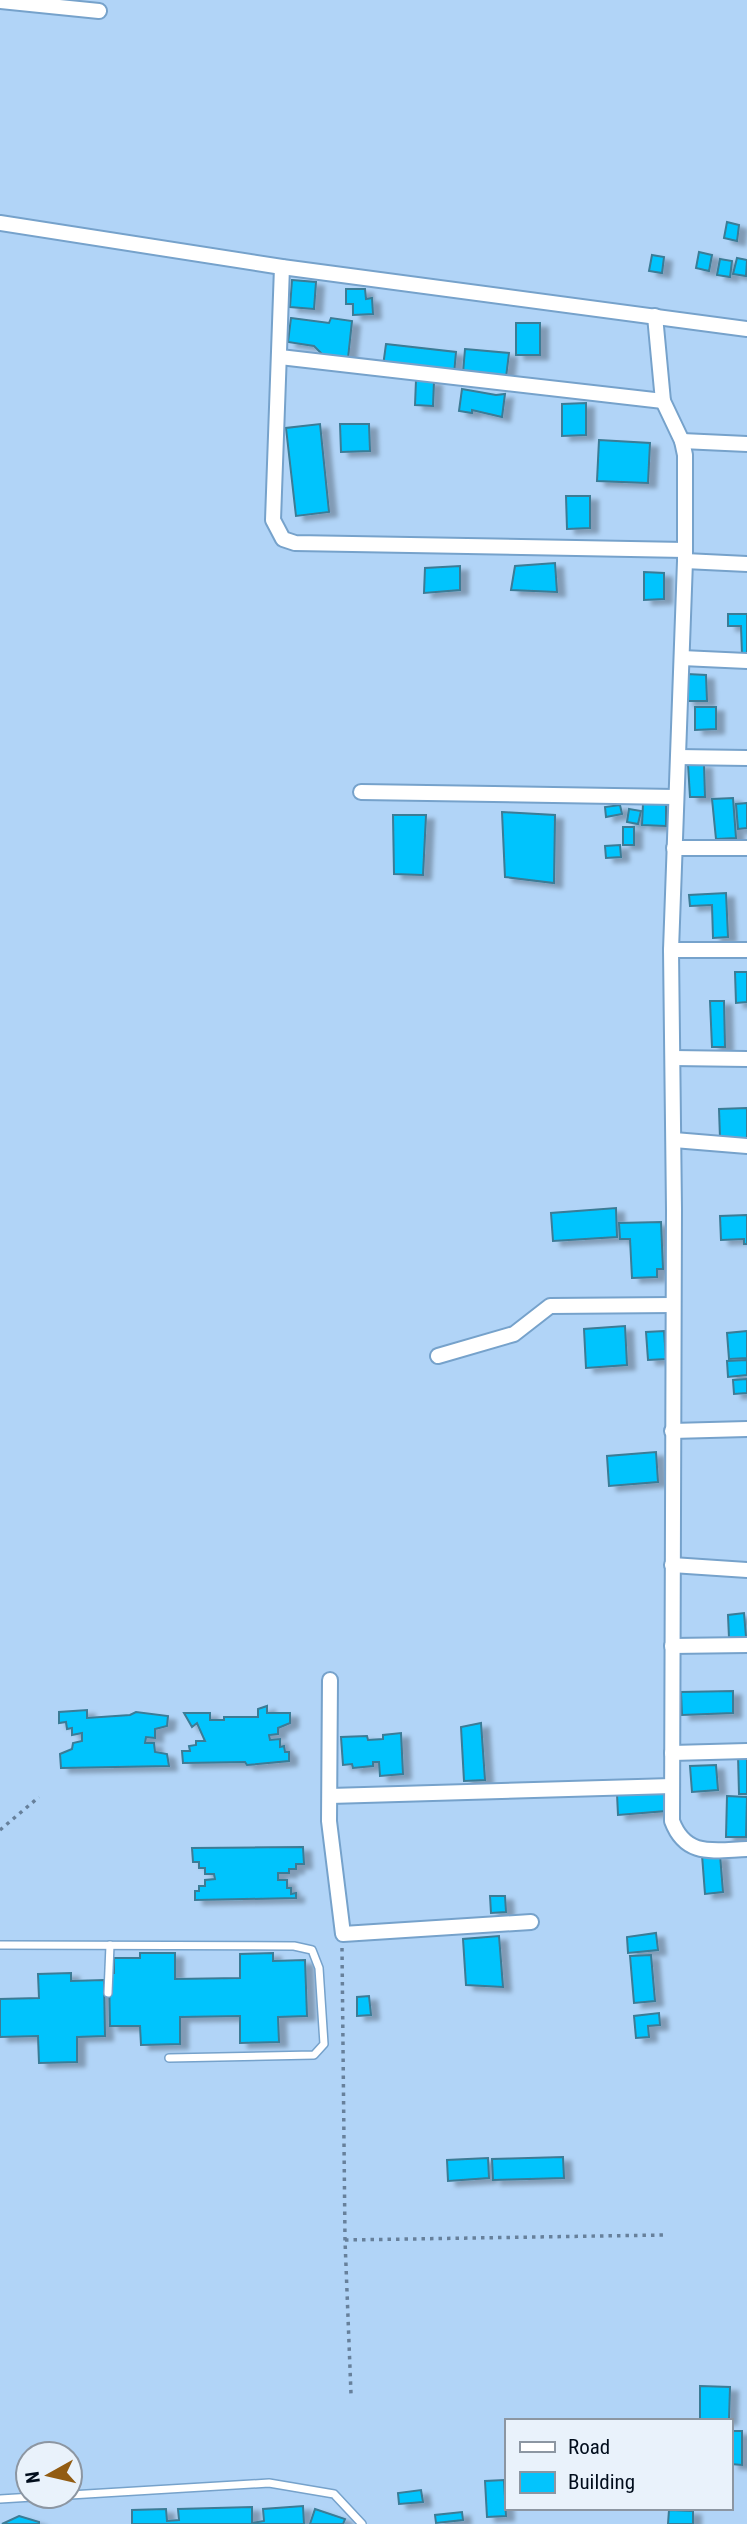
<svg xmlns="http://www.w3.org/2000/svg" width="747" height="2524" viewBox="0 0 747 2524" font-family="'Roboto Condensed',sans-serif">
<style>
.building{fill:#03c4fd;stroke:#3b7b96;stroke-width:2;filter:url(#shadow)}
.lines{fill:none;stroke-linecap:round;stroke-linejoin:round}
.service-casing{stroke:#76a2cb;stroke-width:10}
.minor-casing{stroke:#76a2cb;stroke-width:18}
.path{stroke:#67809b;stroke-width:3.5;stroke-dasharray:3.5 5;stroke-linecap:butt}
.service{stroke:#fff;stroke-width:7}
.minor{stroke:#fff;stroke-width:14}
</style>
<defs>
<filter id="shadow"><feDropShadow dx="8" dy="4.5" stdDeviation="2" flood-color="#0004"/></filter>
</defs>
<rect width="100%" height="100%" fill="#b1d4f7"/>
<g class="building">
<path d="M727,222L739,225L737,241L724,238Z"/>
<path d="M699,252L712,255L709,271L696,268Z"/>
<path d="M652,255L664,257L662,273L649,271Z"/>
<path d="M737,258L747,260L746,276L733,274Z"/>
<path d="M720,259L732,261L730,277L717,275Z"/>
<path d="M292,280L316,282L314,309L290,307Z"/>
<path d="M346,289H365L366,299L372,298L373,314L353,315V304H346Z"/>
<path d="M291,318L329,323L331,318L352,321L348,358L323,355L314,346L288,342Z"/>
<rect x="516" y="323" width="24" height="32"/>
<path d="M386,344L456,352L454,374L383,366Z"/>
<path d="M465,349L509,353L506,377L463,373Z"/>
<path d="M416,380L434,381L433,406L415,405Z"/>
<path d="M462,389L496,395L505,394L502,417L472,410V413L459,411Z"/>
<path d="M586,403V435L562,436V404Z"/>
<path d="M320,424L329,512L296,516L286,428Z"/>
<path d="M340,424H369L370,451L341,452Z"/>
<path d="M599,440L650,443L648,483L597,481Z"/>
<path d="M566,496H590V528L567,529Z"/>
<path d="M555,563L557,592L511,590L515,566Z"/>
<path d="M460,566V590L424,593L425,568Z"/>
<path d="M644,572L664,573V599L644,600Z"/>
<path d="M728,614H747V655H742L741,626H728Z"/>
<path d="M687,674L706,675L707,701H686Z"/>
<path d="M695,707H716V729L695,730Z"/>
<path d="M688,764H704L705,797H690Z"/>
<path d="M733,798L736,838L716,839L712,799Z"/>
<path d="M747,803V828L738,829L736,804Z"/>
<path d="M643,804H666V826L642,825Z"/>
<path d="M620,805L622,814L606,817L605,807Z"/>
<path d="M629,809L641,811L638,824L627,822Z"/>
<path d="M502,812L555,815L554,883L505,877Z"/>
<path d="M393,815H426L423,875L394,874Z"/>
<rect x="623" y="827" width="11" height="18"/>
<path d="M620,845L621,857L606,858L605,846Z"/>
<path d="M726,893L728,937L713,938L712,905L690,906L689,895Z"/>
<path d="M735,972H747V1002L736,1003Z"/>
<path d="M710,1001H724L725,1047H712Z"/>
<path d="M747,1108V1138H720L719,1109Z"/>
<path d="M616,1208L617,1237L553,1241L551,1213Z"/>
<path d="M747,1215V1244H744V1239L721,1240L720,1216Z"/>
<path d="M661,1222L663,1269H657V1277L632,1278L630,1239H620L619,1223Z"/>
<path d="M625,1326L627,1365L586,1368L584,1329Z"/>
<path d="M664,1331L666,1359L648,1360L646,1332Z"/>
<path d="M747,1331V1358L729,1359L727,1333Z"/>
<path d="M747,1360V1375L728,1377L727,1361Z"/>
<path d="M747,1379V1393L734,1394L733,1380Z"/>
<path d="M656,1452L658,1482L609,1486L607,1456Z"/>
<path d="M744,1613L746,1637L729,1638L728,1615Z"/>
<path d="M733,1691V1713L682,1715L681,1692Z"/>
<path d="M267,1706V1713H290V1723L278,1728V1734L269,1735L270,1740L280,1739V1747L284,1746L285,1752H289V1761L247,1765L245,1762L183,1763L182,1751H190L189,1746L196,1745V1741H205L197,1723L192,1727L184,1713H210V1720H224V1717H258V1709Z"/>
<path d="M87,1710V1718L130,1715L136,1712L168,1716L167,1726L155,1729V1738L146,1737L145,1743H154L155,1752L167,1754L169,1766L61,1768L60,1754L72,1749L73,1743L82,1741V1733L72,1735V1728L67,1729L66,1722L59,1723V1712Z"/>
<path d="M481,1723L485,1780L464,1781L461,1727Z"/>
<path d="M401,1733L403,1774L380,1776L379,1762H373V1766L353,1768L352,1764L343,1765L341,1737L367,1736L368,1740L383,1739V1735Z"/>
<path d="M738,1755H747V1794H739Z"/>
<path d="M716,1765L718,1790L692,1792L690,1766Z"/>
<path d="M664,1791L666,1811L618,1815L617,1794Z"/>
<path d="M727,1796L747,1797L746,1837H726Z"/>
<path d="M303,1847L304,1864H296V1869H289V1873H278V1880H287V1888H291V1894L296,1893V1898L195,1900V1891H199V1886H205V1880L215,1879L214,1874H205V1868H199V1862H193L192,1848Z"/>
<path d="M702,1855H720L723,1892L705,1894Z"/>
<path d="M490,1896H505L506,1912L491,1913Z"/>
<path d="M656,1933L658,1950L628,1953L627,1937Z"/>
<path d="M499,1936L503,1987L466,1985L463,1939Z"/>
<path d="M140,1953H175V1979L240,1978V1954L273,1953V1961L305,1960L307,2016L278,2017L279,2042L240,2043V2016L180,2017V2044L141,2045L140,2026H110L109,1973H114V1958H140Z"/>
<path d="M651,1955L655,2001L634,2003L630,1956Z"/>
<path d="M71,1973V1981L104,1980L105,2036L77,2037V2062L39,2063L38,2036L0,2037V1999L39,1998L38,1974Z"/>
<path d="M369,1996L371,2015L357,2016V1997Z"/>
<path d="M659,2013L660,2025L648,2026L649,2037L636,2038L634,2016Z"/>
<path d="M563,2157L564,2178L493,2180L492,2159Z"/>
<path d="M488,2158L489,2178L448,2181L447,2160Z"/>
<path d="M700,2386L730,2387L729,2420H700Z"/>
<path d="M731,2431H742V2465L731,2464Z"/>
<path d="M504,2480L506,2516L487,2517L485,2481Z"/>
<path d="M421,2490L423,2502L399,2504L398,2493Z"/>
<path d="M303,2506L304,2524H132V2510L166,2509L167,2521L179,2520L178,2509L252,2507V2523L264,2521L263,2509Z"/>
<path d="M315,2509L345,2519L343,2524H310Z"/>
<path d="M669,2510L693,2511V2524H668Z"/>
<path d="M462,2512L463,2520L436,2523L435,2515Z"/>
<path d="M19,2516L39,2522V2524H2Z"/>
</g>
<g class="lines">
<g class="service-casing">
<g id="service">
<path d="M0,1945L294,1946L312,1950L319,1968L324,2044L314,2055L169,2058"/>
<path d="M108,1993L110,1945"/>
<path d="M70,2495L269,2483L334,2494L362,2524"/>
<path d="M0,2499L49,2496"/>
</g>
</g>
<g class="minor-casing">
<g id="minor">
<path d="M0,1L99,11"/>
<path d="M0,223L282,267L747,329"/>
<path d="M282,267L273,520L283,539L295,543L685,550"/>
<path d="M655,316L663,401L682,441L685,455V561L671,950L674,1210L672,1821C686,1858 714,1850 747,1849"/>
<path d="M280,357L663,401"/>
<path d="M682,441L747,444"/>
<path d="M685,561L747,564"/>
<path d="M682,658L747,661"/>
<path d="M678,757L747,758"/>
<path d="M361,792L675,797"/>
<path d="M674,848H747"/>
<path d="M671,950H747"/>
<path d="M673,1058L747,1059"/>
<path d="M674,1140L747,1146"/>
<path d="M438,1356L514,1334L550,1306L673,1305"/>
<path d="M672,1431L747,1429"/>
<path d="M672,1565L747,1570"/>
<path d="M672,1646L747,1645"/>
<path d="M330,1680L329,1821L343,1934L531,1922"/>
<path d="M672,1753L747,1751"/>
<path d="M330,1796L672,1786"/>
</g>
</g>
<g class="path">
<path d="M0,1830L39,1797"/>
<path d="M342,1948L345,2240L351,2394"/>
<path d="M345,2240L663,2235"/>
</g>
<use href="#service" class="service"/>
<use href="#minor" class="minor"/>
</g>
<rect x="505" y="2419" width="228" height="91" fill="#e9f2fb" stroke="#8c96a2" stroke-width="2"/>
<rect x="520" y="2442" width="35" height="10" fill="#ffffff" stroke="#8c96a2" stroke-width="2"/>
<text x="568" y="2454" font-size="21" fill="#010d1c">Road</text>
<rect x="520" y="2472" width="35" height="21" fill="#03c4fd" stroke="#8c96a2" stroke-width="2"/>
<text x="568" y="2489" font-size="21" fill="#010d1c">Building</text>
<g transform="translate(49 2475) rotate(262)"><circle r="33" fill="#e9f2fb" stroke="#8c96a2" stroke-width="2"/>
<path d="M0-5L12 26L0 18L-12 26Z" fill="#925c12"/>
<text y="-10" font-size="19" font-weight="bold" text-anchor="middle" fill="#010d1c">N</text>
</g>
</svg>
